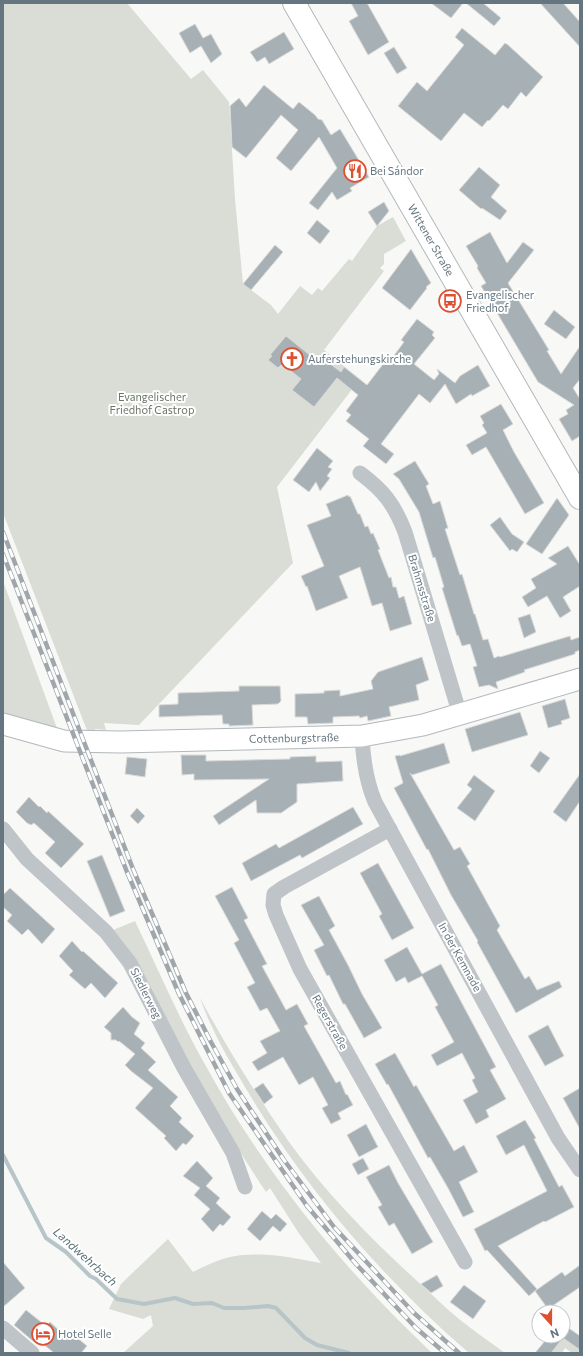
<svg xmlns="http://www.w3.org/2000/svg" width="583" height="1356" viewBox="0 0 583 1356" font-family="Commissioner,sans-serif">
<style>
.green{fill:#d9ddd5}
.lines{fill:none;stroke-linecap:round;stroke-linejoin:round}
.stream{stroke:#b7c5c8;stroke-width:4}
.building{fill:#a7b0b5;stroke:#dadad8}
.secondary-casing{stroke:#b2b8bc;stroke-width:23}
.primary-casing{stroke:#b3b9bc;stroke-width:24}
.street{stroke:#bfc4c8;stroke-width:15}
.secondary{stroke:#fff;stroke-width:21}
.primary{stroke:#fff;stroke-width:22}
.rail-casing{stroke:#9fa7ac;stroke-width:4.5}
.rail{stroke:#fff;stroke-width:3;stroke-dasharray:9;stroke-linecap:butt}
.labels{text-anchor:middle;stroke-width:4;stroke-linejoin:round;paint-order:stroke}
.poi-label{font-size:11px;fill:#657680;stroke:#fff;text-anchor:start}
.street-label{font-size:11px;fill:#657680;stroke:#fff}
.park-label{font-size:11px;fill:#687863;stroke:#fff}
.water-label{font-size:12px;font-style:italic;fill:#5f747a;stroke:#fff}
</style>
<rect width="100%" height="100%" fill="#f8f8f6"/>
<g class="green">
<path d="M3,3H127L191,79L203,70L229,102L235,199L243,284L271,305L278,314L300,286L312,295L318,288L322,291L349,259L352,261L377,226L393,217L406,241L384,254V264L380,268L384,271L324,350L360,379L277,487L293,563L139,725L104,723L106,730L95,729V734L88,733L3,513Z"/>
<path d="M3,581L58,731L3,717Z"/>
<path d="M135,921C159,971 180,1021 207,1068C266,1175 343,1269 432,1353H123L153,1326L151,1315L143,1319L109,1309L121,1284L168,1239L193,1272C205,1266 217,1260 230,1257C250,1252 279,1255 299,1259C306,1260 314,1262 321,1263L298,1232L270,1188L266,1192C234,1144 205,1094 178,1043C157,1002 145,966 113,930Z"/>
<path d="M200,998C227,1048 257,1096 289,1142C326,1193 370,1238 416,1280C431,1293 444,1307 459,1319C474,1331 490,1342 505,1353H469C381,1277 304,1187 245,1087C234,1068 222,1049 213,1029C208,1019 204,1009 200,998Z"/>
<path d="M563,1338L580,1350V1353H572L565,1348L562,1353H551Z"/>
</g>
<g class="lines">
<path class="stream" d="M3,1155L46,1238L66,1252L90,1276L96,1279L117,1299L144,1304L175,1298L193,1304L212,1303L224,1308H244L268,1306L276,1308L305,1338L317,1345L349,1353"/>
</g>
<g class="building">
<path d="M351,3H367L389,42L368,55L349,21L358,16Z"/>
<path d="M431,3H463L451,18Z"/>
<path d="M466,3H483L501,18L494,26Z"/>
<path d="M540,3H563L580,22V47Z"/>
<path d="M195,24L203,38L211,34L222,54L211,63L201,46L190,53L179,33Z"/>
<path d="M462,28L495,55L505,43L506,44H507L543,77L526,97L521,92L508,109L503,105L489,121L488,120L482,127L464,113L441,141L398,106L417,82L427,91L464,45L455,37Z"/>
<path d="M284,32L294,49L269,64L265,57L257,62L250,52Z"/>
<path d="M394,47L407,68L397,74L384,53Z"/>
<path d="M264,85L293,109L299,102L315,115L318,119L322,120L331,135L340,129L369,177L350,188L352,191L337,200L332,192L318,210L309,203L337,168L319,137L291,171L276,158L298,130L281,115L246,158L232,147L230,106L239,98L246,107Z"/>
<path d="M479,167L500,185L491,197L507,211L500,220L482,208L481,209L459,190Z"/>
<path d="M384,202L389,211L377,226L368,212Z"/>
<path d="M317,220L330,231L320,244L307,233Z"/>
<path d="M490,232L507,263L523,242L534,250L508,283L549,350L547,351L561,374L580,346V379L573,388L580,399V436L572,441L559,419L568,414L566,410L574,405L538,382L481,286L486,283L477,268L478,266L466,246Z"/>
<path d="M275,245L283,252L251,290L243,284Z"/>
<path d="M411,249L431,283L426,287L427,288L410,310L382,288Z"/>
<path d="M554,310L575,327L566,339L544,324Z"/>
<path d="M417,319L434,332L432,335L435,338L414,364L434,380L439,374L437,369L455,383L460,376L478,365L490,386L472,396L471,394L456,404L445,384L430,403L419,394L381,444L394,454L386,464L363,446L369,439L346,421L351,415L346,411L358,395L337,378L314,407L292,390L301,379L282,364L278,368L268,360L272,356L270,355L286,336L316,360L318,357L328,365L329,363L341,372L344,367L367,385L387,359L390,361L404,342L401,340Z"/>
<path d="M501,404L513,424L503,430L514,452L544,503L525,514L486,447L472,455L466,445L487,433L482,425L484,423L480,416Z"/>
<path d="M317,448L333,461L328,467L332,469L327,476L330,478L320,491L316,482L309,492L293,480Z"/>
<path d="M415,461L429,484L426,486L433,504L440,501L448,528L445,529L460,575L462,574L474,614H475L483,640L488,639L494,658L499,656L500,657L570,636L571,640L580,637V650L575,652V654L524,670L525,672L496,682L498,689L489,685L479,687L473,667L477,666L470,644L462,646L458,635L457,636L442,588L444,587L435,557L433,558L419,512L399,479L393,474Z"/>
<path d="M348,495L349,497L350,496L358,514H360L365,527L368,526L371,534L373,533L380,549L378,550L389,578L391,577L393,587H396L399,598L404,596L412,624L390,631L382,603L372,606L360,567L339,576L348,598L316,611L307,586L306,587L301,576L324,566L307,525L331,516L326,504Z"/>
<path d="M557,498L569,515L542,554L526,544Z"/>
<path d="M500,517L512,534L524,542L517,552L512,549L510,551L490,525Z"/>
<path d="M568,546L580,565V586L563,597L571,611L560,618L547,596L528,607L522,597L536,588L531,579L557,564L548,558Z"/>
<path d="M530,614L536,632L524,638L518,618Z"/>
<path d="M422,657L429,680L416,685L419,700L389,707L391,716L368,721L367,716L360,718L359,716L333,717V723L308,724L307,717H295V694L324,693V691L340,690V696L373,689L371,681L378,672Z"/>
<path d="M239,686H280L281,701L278,704L252,705L253,725L229,726V724H223L222,715L159,717V705L178,704V693L239,691Z"/>
<path d="M565,699L570,718L561,721L562,724L548,728L542,706Z"/>
<path d="M520,712L528,735L472,752L465,729Z"/>
<path d="M444,743L450,763L412,775L410,773L454,850L460,847L470,864L467,866L500,926L497,930L525,979L529,976L537,990L559,981L562,987L516,1013L477,942L478,941L451,895L428,849L427,850L394,788L403,783L395,756L400,755V756Z"/>
<path d="M540,751L550,758L539,773L530,766Z"/>
<path d="M181,755H206V761L290,759V757L316,756V762L342,761L343,781L297,784V802L281,813H257L256,800L219,825L213,816L269,779L194,780V774L182,775Z"/>
<path d="M127,757L147,759L145,777L125,774Z"/>
<path d="M580,774V801L566,822L553,812Z"/>
<path d="M474,775L495,791L475,821L457,808L472,789L467,785Z"/>
<path d="M29,797L39,807L40,806L47,813L48,811L84,844L61,868L45,853L55,842L34,823L31,825L27,823L16,812Z"/>
<path d="M353,807L363,824L302,858L300,855L251,881L242,863L276,844L279,848Z"/>
<path d="M137,808L145,816L138,824L130,816Z"/>
<path d="M102,855L125,911L110,917L87,861Z"/>
<path d="M378,863L414,928L392,940L379,916L382,914L360,873Z"/>
<path d="M232,887L248,918L244,920L267,964L262,966L286,1010L297,1004L308,1024L304,1026L336,1083L340,1081L346,1095L347,1094L353,1105L338,1113L341,1119L331,1124L322,1108L328,1105L313,1077L299,1085L283,1057L258,1071L252,1062L267,1053L260,1041L280,1031L267,1008L260,1011L247,987L255,983L234,943L239,940L215,896Z"/>
<path d="M10,888L55,929L42,944L28,929L22,935L7,921L12,915L3,907V895Z"/>
<path d="M319,896L335,926L329,930L348,965L362,994L382,1028L364,1038L345,1004H343L329,975L327,976L314,950L324,945L301,905Z"/>
<path d="M72,941L82,952L83,951L118,983L105,998L91,983L85,989L69,975L73,971L59,956Z"/>
<path d="M407,947L422,974L441,964L496,1067L490,1070L506,1099L486,1110L489,1117L476,1124L463,1100L478,1092L472,1080L475,1078L462,1053L437,1066L431,1055L454,1042L435,1007L438,1005L422,976L408,983L405,977L396,982L384,960Z"/>
<path d="M123,1007L132,1017L140,1023L134,1034L145,1043L141,1048L156,1062L148,1070L178,1097L170,1106L182,1118L179,1122L194,1136L186,1145L183,1143L176,1151L164,1138L166,1136L135,1108L153,1088L131,1071L125,1065L135,1054L119,1041L118,1042L116,1040H111V1033L104,1027Z"/>
<path d="M548,1025L564,1056L545,1066L528,1036Z"/>
<path d="M395,1053L414,1087L416,1085L454,1151L464,1145L478,1172L459,1182L474,1212L463,1217L448,1188L430,1157L428,1158L388,1084L387,1085L375,1064Z"/>
<path d="M263,1083L273,1097L264,1104L254,1089Z"/>
<path d="M580,1088V1129L563,1098Z"/>
<path d="M525,1120L536,1138L534,1139L559,1187L562,1185L574,1207L545,1222L544,1221L498,1246L537,1289L529,1296L487,1250L485,1251L474,1229L547,1191L524,1145L506,1155L496,1136Z"/>
<path d="M366,1124L378,1147L359,1157L347,1135Z"/>
<path d="M363,1158L369,1169L358,1175L352,1164Z"/>
<path d="M197,1161L213,1178L206,1186L220,1198L216,1203L231,1217L223,1226L220,1224L213,1232L201,1219L210,1209L194,1195L200,1188L183,1176Z"/>
<path d="M389,1165L398,1183L433,1242L412,1254L394,1223L389,1226L378,1207L382,1205L366,1177Z"/>
<path d="M262,1211L271,1219L276,1214L287,1224L280,1232L273,1226L260,1241L247,1229Z"/>
<path d="M3,1262L25,1288L3,1307Z"/>
<path d="M580,1265V1287L548,1309L535,1291L562,1272L565,1276Z"/>
<path d="M437,1275L443,1286L431,1293L421,1284Z"/>
<path d="M464,1285L486,1301L473,1319L450,1302Z"/>
<path d="M26,1310L46,1326L50,1322L65,1336L69,1331L87,1346L81,1353H54L36,1338L34,1342L14,1325Z"/>
<path d="M563,1324L580,1336V1350L563,1338L551,1353H535L549,1336H563Z"/>
</g>
<g class="lines">
<g class="secondary-casing">
<path id="secondary" d="M3,724L64,741L121,742L362,736L423,725L580,679"/>
</g>
<g class="primary-casing">
<path id="primary" d="M294,3L580,498"/>
</g>
<g class="street">
<path d="M360,473C384,491 394,504 405,532L460,715"/>
<path d="M362,736C363,759 366,781 375,802L558,1138L580,1170"/>
<path d="M3,829L27,859L106,932L130,963L184,1068L233,1153L245,1187"/>
<path d="M390,829L284,887L274,894L273,905L276,915L300,969L465,1262"/>
<path d="M3,1328L32,1353"/>
</g>
<use href="#secondary" class="secondary"/>
<use href="#primary" class="primary"/>
<g class="rail-casing">
<g id="rail">
<path d="M3,532L133,869L186,993L211,1042L237,1089L284,1160L334,1227L414,1313L459,1353"/>
<path d="M3,554L127,872L179,994L229,1093L307,1206L356,1264L416,1328L445,1353"/>
</g>
</g>
<use href="#rail" class="rail"/>
</g>
<defs>
<g id="restaurant-ring" transform="scale(1.15)"><circle r="9.5" fill="#fff" stroke="#dd5032" stroke-width="1.5"/><path d="M-5-6h1v4h1v-4h1v4h1v-4h1v5L-1.5 .5V6h-2V.5L-5-1ZM5-6V6H3V1.5H1.5Q1.5-4 5-6Z" fill="#dd5032"/></g>
<g id="bus-ring" transform="scale(1.15)"><circle r="9.5" fill="#fff" stroke="#dd5032" stroke-width="1.5"/><path d="M-5-6H5V4H4V6H2V4H-2V6H-4V4H-5ZM-3.5-4V0h7V-4ZM-3.5 1.2v1.5H-2V1.2ZM2 1.2v1.5H3.5V1.2Z" fill="#dd5032"/></g>
<g id="church-ring" transform="scale(1.15)"><circle r="9.5" fill="#fff" stroke="#dd5032" stroke-width="1.5"/><path d="M-1.2-6h2.4v3.5h3.3v2.4h-3.3V6h-2.4V-.1h-3.3v-2.4h3.3Z" fill="#dd5032"/></g>
<g id="hotel-ring" transform="scale(1.15)"><circle r="9.5" fill="#fff" stroke="#dd5032" stroke-width="1.5"/><path d="M-6-4.5h1.5V1H6V5H4.5V3h-9V5H-6ZM-4 0a1.8 1.8 0 1 1 3.6 0ZM.5 0V-2.5h3Q6-2.5 6 0Z" fill="#dd5032"/></g>
</defs>
<g fill-rule="evenodd">
<use href="#restaurant-ring" x="355" y="171"/>
<use href="#bus-ring" x="450" y="301"/>
<use href="#church-ring" x="292" y="359"/>
<use href="#hotel-ring" x="43" y="1334"/>
</g>
<g class="labels">
<g class="poi-label">
<text x="370" y="175">Bei Sándor</text>
<text x="466" y="299">Evangelischer<tspan x="466" dy="13">Friedhof</tspan></text>
<text x="308" y="363">Auferstehungskirche</text>
<text x="58" y="1338">Hotel Selle</text>
</g>
<g class="street-label">
<text transform="translate(431 240) rotate(60)" y="4">Wittener Straße</text>
<text transform="translate(422 588) rotate(73)" y="4">Brahmsstraße</text>
<text transform="translate(294 738) rotate(-1)" y="4">Cottenburgstraße</text>
<text transform="translate(460 957) rotate(61)" y="4">In der Kemnade</text>
<text transform="translate(146 993) rotate(63)" y="4">Siedlerweg</text>
<text transform="translate(330 1022) rotate(61)" y="4">Regerstraße</text>
</g>
<g class="park-label">
<text x="152" y="401">Evangelischer<tspan x="152" dy="13">Friedhof Castrop</tspan></text>
</g>
<g class="water-label">
<text transform="translate(85 1257) rotate(42)" y="4">Landwehrbach</text>
</g>
</g>
<rect width="583" height="1356" fill="none" stroke="#657680" stroke-width="8"/>
<g transform="translate(551 1324) rotate(159)"><circle r="19" fill="#ffffff" stroke="#c1c8cc"/>
<path d="M0-3L7 15L0 10L-7 15Z" fill="#dd5032"/>
<text y="-6" font-size="11" font-weight="bold" text-anchor="middle" fill="#657680">N</text>
</g>
</svg>
